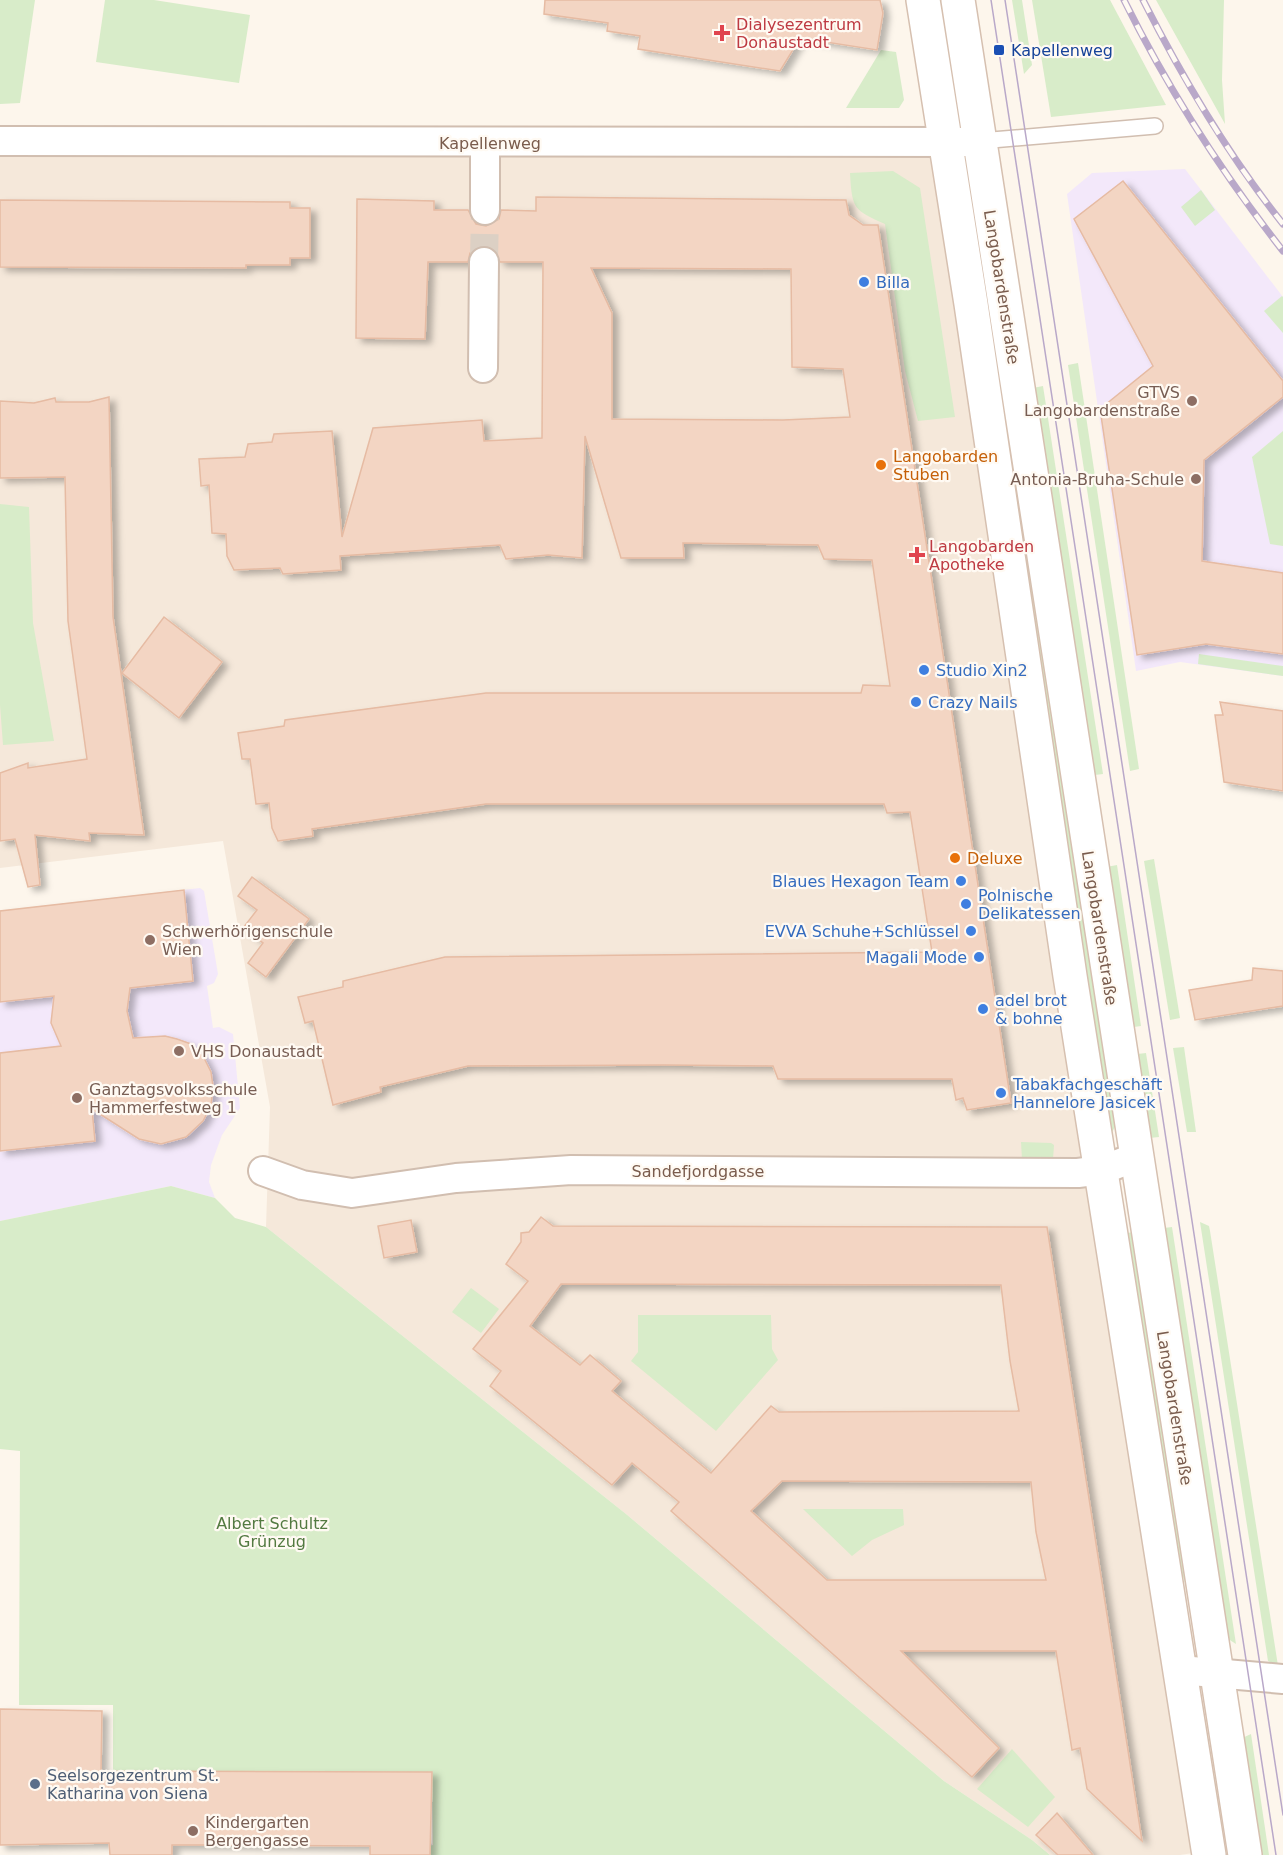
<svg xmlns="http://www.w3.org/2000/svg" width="1283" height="1855" viewBox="0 0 1283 1855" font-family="'DejaVu Sans',sans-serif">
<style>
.residential{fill:#f5e8da}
.education{fill:#f3e8fa}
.green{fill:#d8ecc9}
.building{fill:#f3d5c3;stroke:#e6bba3;stroke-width:1.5;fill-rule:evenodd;filter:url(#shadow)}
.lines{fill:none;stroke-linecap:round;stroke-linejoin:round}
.street-tunnel{stroke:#dcd0c4;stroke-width:28;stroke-dasharray:28 14;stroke-linecap:butt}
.lane-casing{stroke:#d1beb0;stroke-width:18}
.street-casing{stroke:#d1beb0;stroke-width:32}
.secondary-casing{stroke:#d6c0b0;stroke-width:36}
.lane{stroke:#fff;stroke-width:15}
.street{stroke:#fff;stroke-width:28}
.secondary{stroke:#fff;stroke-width:33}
.tram{stroke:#b9a8c9;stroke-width:1.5}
.rail-casing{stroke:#b9a8c9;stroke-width:7}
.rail{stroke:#fffaf3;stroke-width:4.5;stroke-dasharray:14;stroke-linecap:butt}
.health-dot{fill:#e0444e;stroke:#fffaf3;stroke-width:2}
.transit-dot{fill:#1a4fb4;stroke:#fffaf3;stroke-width:2}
.shop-dot{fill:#3f7fe0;stroke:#fffaf3;stroke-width:2}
.education-dot{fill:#8d6e63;stroke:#fffaf3;stroke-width:2}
.food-dot{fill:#e8710a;stroke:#fffaf3;stroke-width:2}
.service-dot{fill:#5c6f8a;stroke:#fffaf3;stroke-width:2}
.labels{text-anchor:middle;stroke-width:4.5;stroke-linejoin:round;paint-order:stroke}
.health-label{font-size:16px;fill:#be3a42;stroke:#fffaf3;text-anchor:start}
.transit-label{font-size:16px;fill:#164399;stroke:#fffaf3;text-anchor:start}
.street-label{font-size:16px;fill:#7a5c4d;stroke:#fffaf3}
.shop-label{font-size:16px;fill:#366cbe;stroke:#fffaf3;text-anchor:start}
.education-label{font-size:16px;fill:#785e54;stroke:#fffaf3;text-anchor:start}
.food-label{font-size:16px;fill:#c56008;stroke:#fffaf3;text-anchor:start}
.park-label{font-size:16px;fill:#537a41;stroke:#fffaf3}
.service-label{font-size:16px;fill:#4e5e75;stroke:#fffaf3;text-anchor:start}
</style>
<defs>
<filter id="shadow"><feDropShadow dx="6" dy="4" stdDeviation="3" flood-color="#0004"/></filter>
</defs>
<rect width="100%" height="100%" fill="#fdf6ec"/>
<path class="residential" d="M0,138L946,144L1213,1850L1180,1855H1050L1032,1840L944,1781L626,1514L266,1227L270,1107L223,841L0,868Z"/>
<g class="education">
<path d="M1185,169L1283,297V676L1180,662L1136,671L1067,194L1092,173Z"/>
<path d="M200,888L204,891L218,974L214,983L207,986L213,1028L219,1027L233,1034L240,1108L222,1135L211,1165L209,1182L215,1198L171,1186L0,1221V911Z"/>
</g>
<g class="green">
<path d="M0,0H35L20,103L0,104Z"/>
<path d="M105,0H154L250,15L239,83L96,62Z"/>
<path d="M1012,0H1022L1032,65L1024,74Z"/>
<path d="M1032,0H1110L1166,105L1051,117Z"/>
<path d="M1156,0H1224L1222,80L1225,124Z"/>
<path d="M881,50L896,52L904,100L899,108H846Z"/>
<path d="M893,171L920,188L955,417L918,421L905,371L885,224C853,210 852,208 850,173Z"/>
<path d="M1201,190L1215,210L1195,226L1181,207Z"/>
<path d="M1282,296L1283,297V333L1264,311Z"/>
<path d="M991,337L1003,369L1118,1121L1109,1138Z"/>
<path d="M1078,363L1139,769L1130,771L1068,365Z"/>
<path d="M1043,386L1103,774L1087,776L1033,388Z"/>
<path d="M1283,431V546L1270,544L1252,457Z"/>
<path d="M0,504L29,507L33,623L54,741L3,745L0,705Z"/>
<path d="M1199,654L1283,666V676L1198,664Z"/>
<path d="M1154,859L1180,1018L1170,1020L1144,861Z"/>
<path d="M1117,865L1141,1026L1134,1027L1128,1022L1101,868Z"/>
<path d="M1184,1047L1196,1132H1187L1173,1048Z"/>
<path d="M1146,1053L1159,1137L1149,1138L1129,1055Z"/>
<path d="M1021,1142L1051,1143L1054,1145L1053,1160H1022Z"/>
<path d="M171,1186L215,1198L235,1218L266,1227L626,1514L944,1781L1032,1840L1050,1855H429V1846L433,1845L432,1772L113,1771V1705H19L20,1451L0,1449V1221Z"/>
<path d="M1200,1222L1209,1226L1210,1231L1278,1666L1268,1661Z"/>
<path d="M1172,1227L1236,1644L1225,1637L1156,1229Z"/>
<path d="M1140,1231L1197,1648L1185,1583L1170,1537L1121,1234Z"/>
<path d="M471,1288L499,1309L481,1333L452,1312Z"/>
<path d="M638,1315H771L772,1349L778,1360L716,1431L631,1361L638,1352Z"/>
<path d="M803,1509H903L904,1525L872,1540L852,1556Z"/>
<path d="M1251,1734L1269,1855H1254L1240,1739Z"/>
<path d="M1012,1749L1055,1797L1028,1827L977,1789Z"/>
</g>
<g class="building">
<path d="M545,0H880L883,13L877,50L800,38L780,71L638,49L640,36L607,31L608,23L544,14Z"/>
<path d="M1123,181L1283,381V397L1204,460L1202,561L1283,573V654L1206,644L1137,655L1100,409L1153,366L1074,219Z"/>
<path d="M536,197L846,200L849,215L863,225H878L1011,1103L967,1110L963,1098L956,1100L952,1079H778L773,1066L664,1065L468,1066L380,1087L381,1092L333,1105L313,1021L305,1023L298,997L343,987V981L445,957L932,952L910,812L887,813L884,804H486L312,829L313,836L278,841L272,828L269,803L256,804L250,759H242L238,733L284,726L285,720L486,693H861L863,685L890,686L872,560L824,559L818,545L683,543L684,558H621L585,436L582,558L548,555L506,559L500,545L340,556L341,570L283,574L280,568L234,570L227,556L226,534L212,533L209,485L201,486L199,459L245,457L248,444L272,442L274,434L332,431L342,537L373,428L482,420L484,441L542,438L543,262H500L493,248L484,246L470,253L468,262H428L425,339L356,338L357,199L434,201V210H468L476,224L486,226L499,219L501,210L536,211ZM591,268L791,269L792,367L843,369L850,417L783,420L612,419V313Z"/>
<path d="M0,200L290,202V208H310V258H290V265H246V268L0,267Z"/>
<path d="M109,397L113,617L144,835L89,833L90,841L35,835L40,885L28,887L15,839L0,841V773L28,763V768L87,759L68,621L65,477L0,478V401L34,403L55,398L56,402H89Z"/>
<path d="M164,617L222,662L179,718L122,673Z"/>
<path d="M1220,702L1283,711V791L1224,782L1215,715H1223Z"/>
<path d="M252,877L309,919L266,977L248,963L263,943L243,928L257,910L238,896Z"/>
<path d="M184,890L193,981L130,988L127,1011L133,1038L165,1036L177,1039L191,1044L204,1058L211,1072L213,1086L211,1106L203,1121L186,1137L161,1144L139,1139L92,1109L95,1141L0,1151V1053L61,1046L51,1023L54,996L0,1002V911Z"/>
<path d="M1253,968L1283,971V1006L1195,1020L1189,990L1252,980Z"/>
<path d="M541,1217L553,1226L1047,1227L1142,1841L1087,1789L1080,1748L1072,1750L1056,1651H901L999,1748L972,1777L671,1511L679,1502L632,1463L612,1485L490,1386L501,1371L473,1349L528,1281L506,1264L521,1242V1233L529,1232ZM561,1284L1001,1285L1010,1361L1019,1411L779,1412L771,1406L711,1473L612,1391L621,1381L590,1355L580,1365L530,1326ZM782,1481L1031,1482L1036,1532L1046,1580H827L751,1511Z"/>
<path d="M411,1220L417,1252L384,1258L378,1226Z"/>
<path d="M0,1709L102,1711L101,1771L432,1772L430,1855H370V1846L212,1845H172V1855H110L109,1843L0,1845Z"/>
<path d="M1057,1813L1093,1855H1058L1036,1835Z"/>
</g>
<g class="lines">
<path class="street-tunnel" d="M484,262L485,210"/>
<g class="lane-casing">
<path id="lane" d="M980,141L1155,126"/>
</g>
<g class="street-casing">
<g id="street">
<path d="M0,141L969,142"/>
<path d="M485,210V143"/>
<path d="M483,368L484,262"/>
<path d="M263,1171L302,1185L352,1193L456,1178L571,1170L1078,1173L1102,1170L1136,1157"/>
<path d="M1180,1670L1283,1679"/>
</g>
</g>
<g class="secondary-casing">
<g id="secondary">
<path d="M923,0L971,304L1070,976L1209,1855"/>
<path d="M958,0L1245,1855"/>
</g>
</g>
<use href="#lane" class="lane"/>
<use href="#street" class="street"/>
<use href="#secondary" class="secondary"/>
<g class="tram">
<path d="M991,0L1276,1855"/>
<path d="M1005,0L1283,1815"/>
</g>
<g class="rail-casing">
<g id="rail">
<path d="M1124,0C1168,89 1222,173 1283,251"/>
<path d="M1143,0C1183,79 1228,155 1283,224"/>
</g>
</g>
<use href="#rail" class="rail"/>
</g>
<g class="health-dot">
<path d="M719 24h6v6h6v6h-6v6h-6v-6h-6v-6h6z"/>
<path d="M914 546h6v6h6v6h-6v6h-6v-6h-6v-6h6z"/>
</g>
<rect class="transit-dot" x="993" y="44" width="12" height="12" rx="3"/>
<g class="shop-dot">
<circle cx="864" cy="282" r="6"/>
<circle cx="924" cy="670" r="6"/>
<circle cx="916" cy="702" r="6"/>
<circle cx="961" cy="881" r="6"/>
<circle cx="966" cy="904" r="6"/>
<circle cx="971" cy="931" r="6"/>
<circle cx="979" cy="957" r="6"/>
<circle cx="983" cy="1009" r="6"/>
<circle cx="1001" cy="1093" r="6"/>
</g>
<g class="education-dot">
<circle cx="1192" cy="401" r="6"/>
<circle cx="1196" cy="479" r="6"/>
<circle cx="150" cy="940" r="6"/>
<circle cx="179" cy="1051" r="6"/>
<circle cx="77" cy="1098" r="6"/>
<circle cx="193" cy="1831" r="6"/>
</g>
<g class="food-dot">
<circle cx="881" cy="465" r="6"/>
<circle cx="955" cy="858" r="6"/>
</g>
<circle class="service-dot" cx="35" cy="1784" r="6"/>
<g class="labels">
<g class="health-label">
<text x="736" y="30">Dialysezentrum<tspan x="736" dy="18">Donaustadt</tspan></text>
<text x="929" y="552">Langobarden<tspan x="929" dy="18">Apotheke</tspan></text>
</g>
<g class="transit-label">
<text x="1011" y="56">Kapellenweg</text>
</g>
<g class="street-label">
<text x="490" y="149">Kapellenweg</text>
<text transform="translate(1002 287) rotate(81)" y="6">Langobardenstraße</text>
<text transform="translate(1100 928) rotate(81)" y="6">Langobardenstraße</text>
<text x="698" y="1177">Sandefjordgasse</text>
<text transform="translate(1175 1408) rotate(81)" y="6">Langobardenstraße</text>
</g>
<g class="shop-label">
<text x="876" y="288">Billa</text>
<text x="936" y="676">Studio Xin2</text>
<text x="928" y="708">Crazy Nails</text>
<text x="949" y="887" text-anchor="end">Blaues Hexagon Team</text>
<text x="978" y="901">Polnische<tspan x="978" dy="18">Delikatessen</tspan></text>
<text x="959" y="937" text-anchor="end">EVVA Schuhe+Schlüssel</text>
<text x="967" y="963" text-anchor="end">Magali Mode</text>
<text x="995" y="1006">adel brot<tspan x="995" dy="18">&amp; bohne</tspan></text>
<text x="1013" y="1090">Tabakfachgeschäft<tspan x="1013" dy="18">Hannelore Jasicek</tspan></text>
</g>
<g class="education-label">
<text x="1180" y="398" text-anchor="end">GTVS<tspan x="1180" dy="18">Langobardenstraße</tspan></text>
<text x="1184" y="485" text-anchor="end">Antonia-Bruha-Schule</text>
<text x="162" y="937">Schwerhörigenschule<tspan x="162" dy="18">Wien</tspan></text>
<text x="191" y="1057">VHS Donaustadt</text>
<text x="89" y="1095">Ganztagsvolksschule<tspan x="89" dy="18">Hammerfestweg 1</tspan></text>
<text x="205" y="1828">Kindergarten<tspan x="205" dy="18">Bergengasse</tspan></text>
</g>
<g class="food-label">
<text x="893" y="462">Langobarden<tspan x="893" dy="18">Stuben</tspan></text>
<text x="967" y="864">Deluxe</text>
</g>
<g class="park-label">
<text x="272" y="1529">Albert Schultz<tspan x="272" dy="18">Grünzug</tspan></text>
</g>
<g class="service-label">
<text x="47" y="1781">Seelsorgezentrum St.<tspan x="47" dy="18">Katharina von Siena</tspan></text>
</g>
</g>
</svg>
